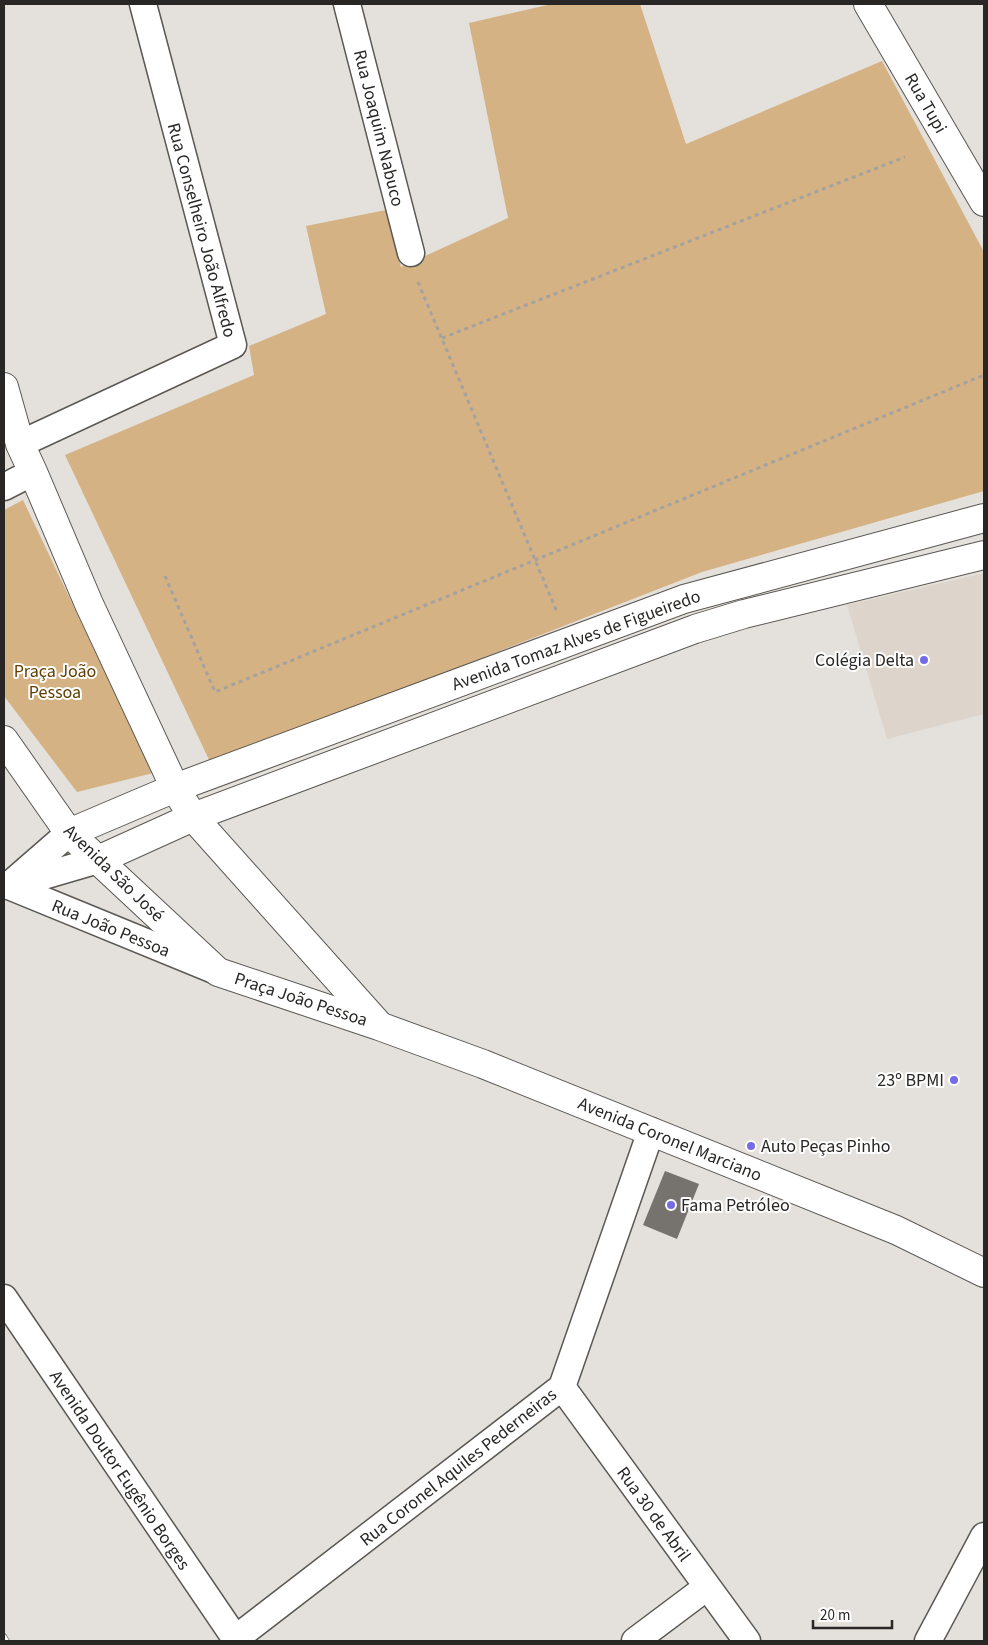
<svg xmlns="http://www.w3.org/2000/svg" width="988" height="1645" viewBox="0 0 988 1645" font-family="'Source Sans 3',sans-serif">
<style>
.built{fill:#ddd5cb}
.green{fill:#d5b283}
.building{fill:#76736f}
.lines{fill:none;stroke-linecap:round;stroke-linejoin:round}
.minor-casing{stroke:#5b5854;stroke-width:29}
.tertiary-casing{stroke:#5b5854;stroke-width:30}
.secondary-casing{stroke:#5b5854;stroke-width:30}
.path{stroke:#a4a29e;stroke-width:3;stroke-dasharray:4 4;stroke-linecap:butt}
.minor{stroke:#fff;stroke-width:26}
.tertiary{stroke:#fff;stroke-width:28}
.secondary{stroke:#fff;stroke-width:28}
.rail-casing{stroke:#7d7b78;stroke-width:5.5}
.rail{stroke:#fff;stroke-width:4;stroke-dasharray:11;stroke-linecap:butt}
.poi-dot{fill:#766be6;stroke:#fff;stroke-width:2}
.labels{text-anchor:middle;stroke-width:4;stroke-linejoin:round;paint-order:stroke}
.street-label{font-size:18px;fill:#282725;stroke:#fff}
.poi-label{font-size:18px;fill:#282725;stroke:#fff;text-anchor:end}
.park-label{font-size:18px;fill:#613f03;stroke:#fff}
</style>
<rect width="100%" height="100%" fill="#e4e1dc"/>
<path class="built" d="M984,573V714L887,739L847,605Z"/>
<g class="green">
<path d="M552,4H640L686,144L882,61L984,252V491L702,572L211,764L65,455L254,375L249,346L326,314L306,226L386,210L401,267L508,218L469,23Z"/>
<path d="M23,500L153,773L77,792L4,696V510Z"/>
</g>
<path class="building" d="M665,1171L699,1184L677,1239L643,1225Z"/>
<g class="lines">
<g class="minor-casing">
<g id="minor">
<path d="M347,4L411,253"/>
<path d="M20,444L233,345L143,4"/>
<path d="M4,487L33,472"/>
<path d="M15,880L69,833"/>
<path d="M4,884L214,970"/>
<path d="M9,886L98,860"/>
<path d="M4,1298L237,1641"/>
<path d="M562,1387L747,1641"/>
<path d="M235,1639L562,1387L651,1131"/>
<path d="M635,1641L707,1587"/>
<path d="M928,1641L984,1536"/>
</g>
</g>
<g class="tertiary-casing">
<g id="tertiary">
<path d="M868,4L984,202"/>
<path d="M175,788L684,599L984,518"/>
<path d="M193,817L695,629L744,614L984,555"/>
</g>
</g>
<g class="secondary-casing">
<g id="secondary">
<path d="M4,387L20,444L33,472L89,604L175,788L193,817L378,1024"/>
<path d="M4,740L69,833L218,972L379,1026L483,1064L896,1230L984,1273"/>
<path d="M69,833L175,788"/>
<path d="M98,860L193,817"/>
</g>
</g>
<g class="path">
<path d="M418,282L557,612"/>
<path d="M442,338L905,157"/>
<path d="M165,576L215,692L984,375"/>
</g>
<use href="#minor" class="minor"/>
<use href="#tertiary" class="tertiary"/>
<use href="#secondary" class="secondary"/>
<g class="rail-casing">
<path id="rail" d="M4,1636L7,1641"/>
</g>
<use href="#rail" class="rail"/>
</g>
<g class="poi-dot">
<circle cx="924" cy="660" r="5"/>
<circle cx="954" cy="1080" r="5"/>
<circle cx="751" cy="1146" r="5"/>
<circle cx="671" cy="1205" r="5"/>
</g>
<g class="labels">
<g class="street-label">
<text transform="translate(926 103) rotate(60)" y="6">Rua Tupi</text>
<text transform="translate(379 128) rotate(76)" y="6">Rua Joaquim Nabuco</text>
<text transform="translate(202 230) rotate(75)" y="6">Rua Conselheiro João Alfredo</text>
<text transform="translate(576 640) rotate(-20)" y="6">Avenida Tomaz Alves de Figueiredo</text>
<text transform="translate(114 873) rotate(44)" y="6">Avenida São José</text>
<text transform="translate(111 928) rotate(22)" y="6">Rua João Pessoa</text>
<text transform="translate(301 999) rotate(18)" y="6">Praça João Pessoa</text>
<text transform="translate(670 1139) rotate(22)" y="6">Avenida Coronel Marciano</text>
<text transform="translate(458 1467) rotate(-38)" y="6">Rua Coronel Aquiles Pederneiras</text>
<text transform="translate(120 1470) rotate(56)" y="6">Avenida Doutor Eugênio Borges</text>
<text transform="translate(654 1514) rotate(54)" y="6">Rua 30 de Abril</text>
</g>
<g class="poi-label">
<text x="914" y="666">Colégia Delta</text>
<text x="944" y="1086">23º BPMI</text>
<text x="761" y="1152" text-anchor="start">Auto Peças Pinho</text>
<text x="681" y="1211" text-anchor="start">Fama Petróleo</text>
</g>
<g class="park-label">
<text x="55" y="677">Praça João<tspan x="55" dy="21">Pessoa</tspan></text>
</g>
</g>
<rect width="988" height="1645" fill="none" stroke="#282725" stroke-width="10"/>
<path d="M813 1620v8h79v-8" fill="none" stroke="#282725" stroke-width="2.5"/>
<text x="820" y="1620" font-size="15" fill="#282725" stroke="#ffffff" stroke-width="4" paint-order="stroke">20 m</text>
</svg>
